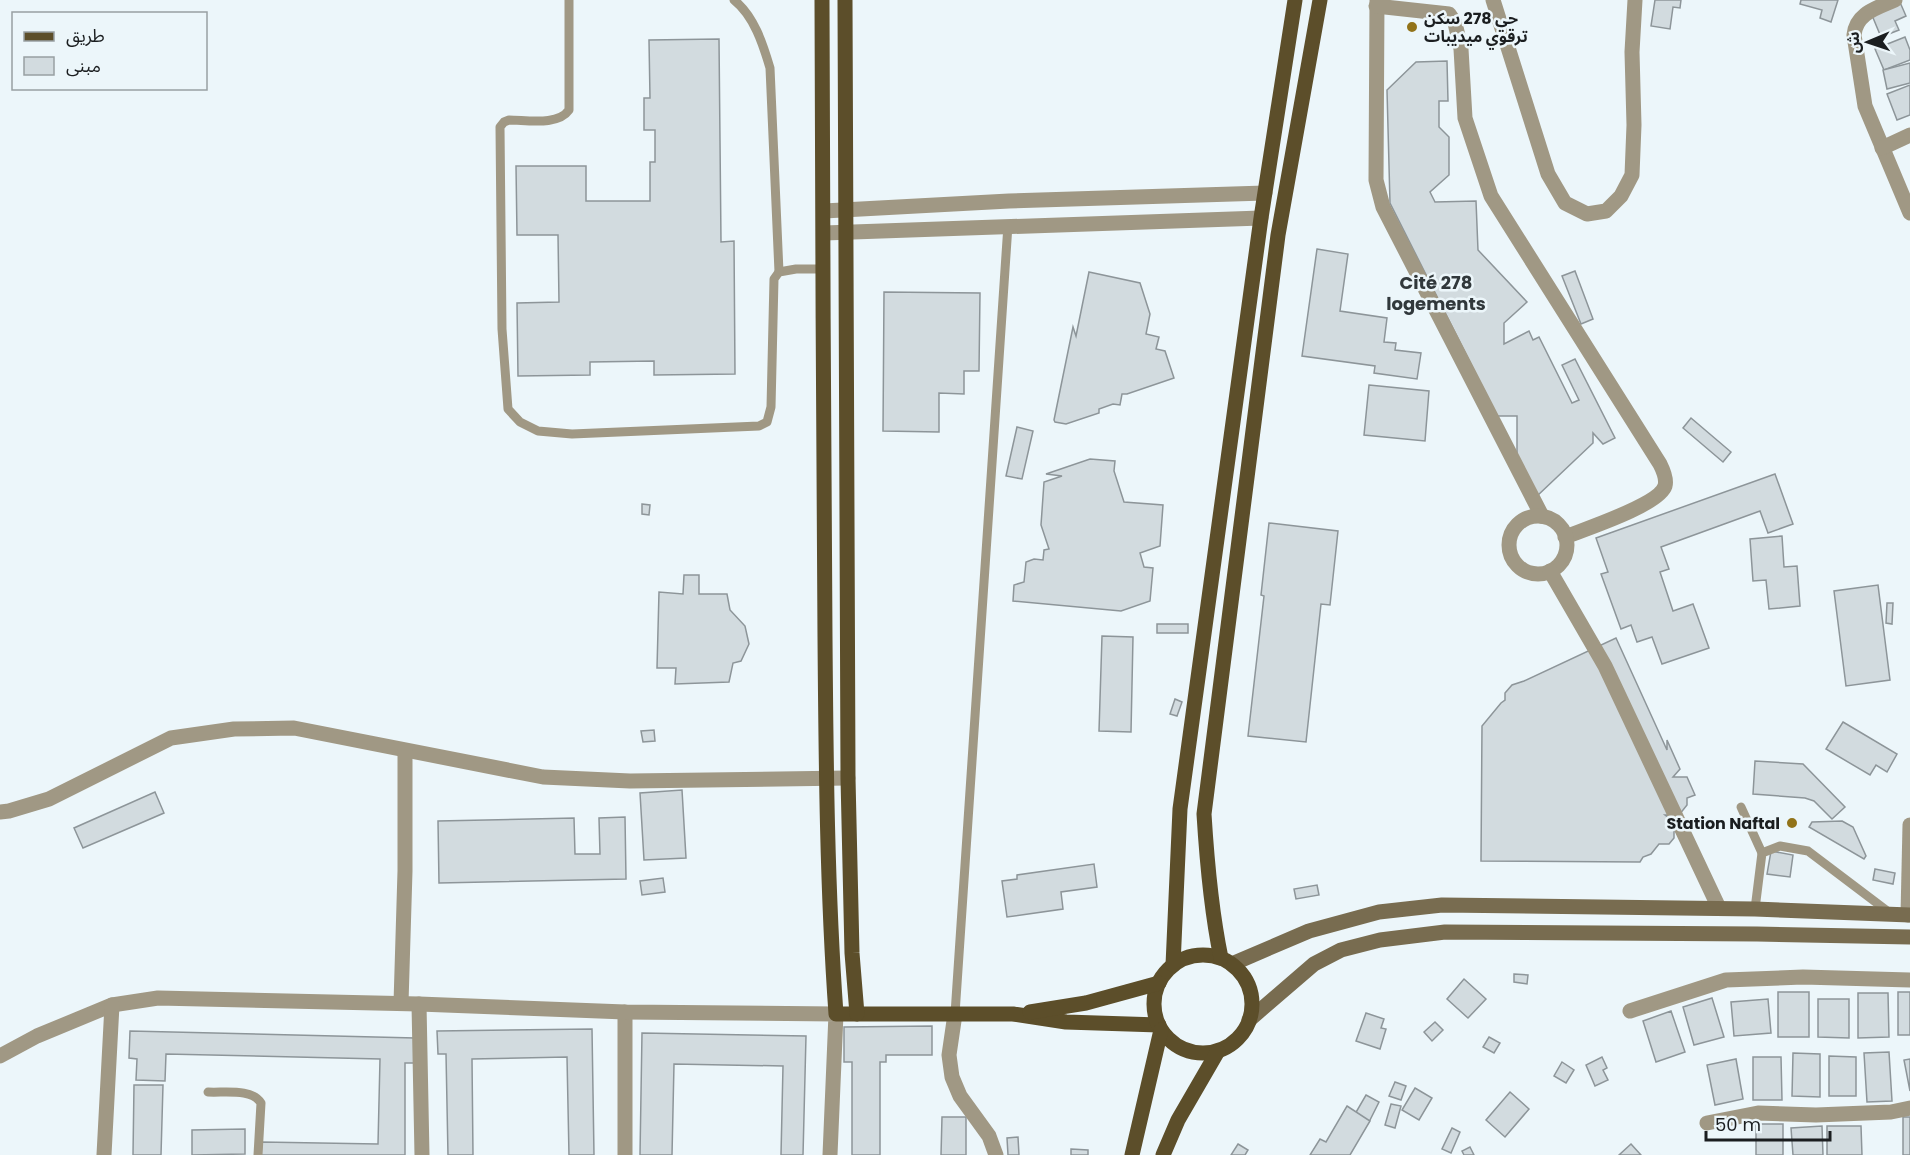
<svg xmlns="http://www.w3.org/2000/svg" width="1910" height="1155" viewBox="0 0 1910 1155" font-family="Poppins,'Noto Sans Arabic',sans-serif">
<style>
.building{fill:#d2dbdf;stroke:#8d9599;stroke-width:1.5}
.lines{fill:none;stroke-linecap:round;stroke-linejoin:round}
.service{stroke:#a09884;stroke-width:9}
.minor{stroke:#a09884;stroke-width:15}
.secondary{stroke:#786c50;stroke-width:15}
.primary{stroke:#5c4e2a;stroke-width:15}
.poi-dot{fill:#927319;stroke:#ecf6fa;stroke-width:2}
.labels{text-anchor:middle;stroke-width:5;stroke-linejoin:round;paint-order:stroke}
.poi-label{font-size:16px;font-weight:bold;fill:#1b1e20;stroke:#ecf6fa;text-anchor:start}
.neighbourhood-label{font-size:18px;font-weight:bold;fill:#31383b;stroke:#ecf6fa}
</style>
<rect width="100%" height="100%" fill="#ecf6fa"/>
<g class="building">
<path d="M1655,0H1681L1680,8L1673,7L1670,29L1651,26Z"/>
<path d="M1801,0H1838L1831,22L1820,18L1822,10L1800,4Z"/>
<path d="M1899,0L1906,16L1895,21L1899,30L1881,37L1869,8Z"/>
<path d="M1905,37L1910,50V60L1884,70L1875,49Z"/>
<path d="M719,39L721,242L734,241L735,374L654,375V361L590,362V375L518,376L517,303L559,302L558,235H517L516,166H586V201H650V162H655V130H644V98H650L649,40Z"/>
<path d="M1447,61L1448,101H1439V127L1449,137V175L1430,192L1435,202L1476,201L1478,250L1527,302L1504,323V344L1529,331L1533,340L1539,337L1572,403L1579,400L1562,365L1575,359L1615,438L1603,444L1593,433V443L1537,496L1517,456V416H1497L1390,203L1387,90L1416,62Z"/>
<path d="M1910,63V83L1887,89L1883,70Z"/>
<path d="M1910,85V115L1897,120L1887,94Z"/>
<path d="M1317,249L1348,254L1340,311L1387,318L1384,342L1396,343L1395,350L1421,353L1417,379L1374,373L1375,366L1302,356Z"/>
<path d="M1575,271L1593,319L1581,324L1562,276Z"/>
<path d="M1089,272L1140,283L1150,314L1146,334L1159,337L1156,349L1165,351L1174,378L1127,394H1122L1120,405L1113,404L1099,409V413L1066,424L1055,422L1054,420L1073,327L1076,336Z"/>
<path d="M884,292L980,293L979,371H964V394L939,393V432L883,431Z"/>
<path d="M1369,385L1429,391L1425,441L1364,435Z"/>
<path d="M1691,418L1731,452L1723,462L1683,428Z"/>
<path d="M1017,427L1033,431L1022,479L1006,476Z"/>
<path d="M1090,459L1115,461L1114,471L1124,502L1163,505L1160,546L1140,553L1144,567L1153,568L1150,601L1121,611L1013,601L1014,585L1024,582L1026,562L1034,559L1043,560L1044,550L1049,549L1041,525L1044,482L1062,476L1046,474Z"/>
<path d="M1775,474L1793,524L1768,533L1760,511L1661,547L1669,569L1660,572L1673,611L1693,604L1709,648L1662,664L1652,637L1637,642L1631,625L1621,629L1601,574L1608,572L1596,538Z"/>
<path d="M642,504L650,505L649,515L642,514Z"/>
<path d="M1269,523L1338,531L1330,605L1321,604L1306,742L1248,736L1264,596L1261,595Z"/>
<path d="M1782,536L1784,567L1797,566L1800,606L1769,609L1766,580L1753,581L1750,539Z"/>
<path d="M684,575H699V594H727L730,610L745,626L749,644L741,661L733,663L729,682L675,684L676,668H657L659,592L683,594Z"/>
<path d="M1878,585L1890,680L1846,686L1834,591Z"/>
<path d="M1887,603H1893L1892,624L1886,623Z"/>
<rect x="1157" y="624" width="31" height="9"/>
<path d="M1102,636L1133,637L1131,732L1099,731Z"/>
<path d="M1616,638L1667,750V740L1680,769L1673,777H1687L1695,795L1687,798V805L1679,815H1665L1674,822V838L1669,844H1659L1651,854L1643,857L1640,862L1481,861L1482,726L1501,703L1505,700V693L1512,685L1524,681Z"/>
<path d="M1175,699L1182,702L1177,716L1170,714Z"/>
<path d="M1843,722L1897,754L1887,772L1876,765L1870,775L1826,749Z"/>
<path d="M654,730L655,741L643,742L641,731Z"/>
<path d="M1755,761L1803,764L1845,807L1832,819L1814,801L1805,798L1753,794Z"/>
<path d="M682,790L686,858L644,860L640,793Z"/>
<path d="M155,792L164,813L83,848L74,828Z"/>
<path d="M625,817L626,879L439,883L438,821L574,818L575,854H600L599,818Z"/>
<path d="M1842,821L1853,827L1866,856L1864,859L1809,827L1812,822Z"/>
<path d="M1771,851L1793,855L1790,877L1767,874Z"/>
<path d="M1094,864L1097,887L1061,892L1063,909L1007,917L1002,881L1017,879V875Z"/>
<path d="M1875,869L1895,873L1893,884L1873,880Z"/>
<path d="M663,878L665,892L642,895L640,881Z"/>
<path d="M1317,885L1319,895L1296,899L1294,889Z"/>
<path d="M1514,974L1528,975L1527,984L1514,982Z"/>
<path d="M1464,979L1486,999L1468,1018L1447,999Z"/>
<rect x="1778" y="992" width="31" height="45"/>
<rect x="1898" y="992" width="12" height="43"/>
<path d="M1858,993H1888L1889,1037L1858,1038Z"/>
<path d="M1712,998L1724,1037L1694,1045L1683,1007Z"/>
<path d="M1768,999L1771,1033L1734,1036L1731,1002Z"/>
<path d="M1818,999H1849V1038L1818,1037Z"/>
<path d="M1671,1011L1685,1052L1656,1062L1643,1021Z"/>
<path d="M1366,1013L1384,1019L1381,1028L1386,1029L1380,1049L1356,1041Z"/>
<path d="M1435,1022L1443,1030L1432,1041L1424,1032Z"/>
<path d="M932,1026V1055H886V1062H880V1155H852V1062H844V1027Z"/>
<path d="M592,1029L594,1155H569L567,1057L472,1059L473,1155H448L446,1054H438L437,1031Z"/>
<path d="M130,1031L415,1038V1063H405V1155H261L262,1142L378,1144L380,1059L166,1054L165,1081L136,1080L137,1059L129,1058Z"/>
<path d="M642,1033L806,1036L803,1155H781L783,1066L674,1064L672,1155H640Z"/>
<path d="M1489,1037L1500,1043L1494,1053L1483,1047Z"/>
<path d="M1889,1052L1892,1101L1867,1102L1864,1053Z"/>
<path d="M1793,1053L1820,1054V1097L1792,1096Z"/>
<path d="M1829,1056L1856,1057V1096H1829Z"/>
<path d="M1602,1057L1607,1068L1603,1070L1608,1080L1595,1086L1586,1065Z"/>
<path d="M1753,1057H1781L1782,1100H1753Z"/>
<path d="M1736,1059L1743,1099L1715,1105L1707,1065Z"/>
<path d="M1910,1059V1091L1904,1060Z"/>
<path d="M1562,1062L1574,1070L1566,1083L1554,1076Z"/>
<path d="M1395,1082L1406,1086L1401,1100L1389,1096Z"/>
<path d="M134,1085H163L161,1155H133Z"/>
<path d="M1415,1088L1432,1098L1419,1120L1402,1110Z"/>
<path d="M1510,1092L1529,1109L1505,1137L1486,1120Z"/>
<path d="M1366,1095L1379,1102L1369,1122L1355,1114Z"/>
<path d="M1391,1104L1401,1106L1395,1128L1385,1125Z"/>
<path d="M1347,1106L1370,1121L1350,1155H1310L1320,1139L1326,1142Z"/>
<path d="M942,1117H966V1155H941Z"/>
<rect x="1903" y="1117" width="7" height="38"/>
<rect x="1756" y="1124" width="27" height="31"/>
<path d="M1822,1126L1823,1155H1793L1791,1128Z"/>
<path d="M1827,1126H1861L1862,1155H1827Z"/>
<path d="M1452,1128L1460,1132L1451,1153L1442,1149Z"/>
<path d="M245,1129V1154L192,1155V1130Z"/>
<path d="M1018,1137L1019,1155H1008L1007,1138Z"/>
<path d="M1238,1144L1248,1150L1245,1155H1231Z"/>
<path d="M1631,1144L1641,1155H1619Z"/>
<path d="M1470,1147L1474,1155H1464L1462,1151Z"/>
<path d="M1071,1149L1088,1150V1155H1071Z"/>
</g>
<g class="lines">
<g class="service">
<path d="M569,0V110C558,126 527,120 509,120L504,122L500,127L502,329L508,409L520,422L538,431L572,434L759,426L767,422L771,407L774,279L779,272L796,269H824"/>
<path d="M734,0C754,16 763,44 770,68L779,272"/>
<path d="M1741,807L1762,853"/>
<path d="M1755,909L1762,853L1780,846L1808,851L1890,913"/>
<path d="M955,1014L1008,225"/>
<path d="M208,1092C224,1093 252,1088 261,1103L258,1155"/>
</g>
<g class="minor">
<path d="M1377,0L1376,180L1383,207L1542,516"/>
<path d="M1493,0L1548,174L1565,203L1587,214L1606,211L1621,196L1632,175L1634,125L1632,52L1635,0"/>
<path d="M1895,0C1877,8 1856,13 1854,35L1865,106L1910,213"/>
<path d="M1376,6L1449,14L1455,23L1461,49L1465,118L1491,196L1660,464C1663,470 1667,479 1665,486C1659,505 1585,529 1565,537"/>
<path d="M1882,148L1910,135"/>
<path d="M824,211L1009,201L1265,193"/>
<path d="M824,233L1261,218"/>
<circle cx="1538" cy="545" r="29"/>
<path d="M1550,571L1605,666L1719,908"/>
<path d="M0,812L9,811L49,799L171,738L234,729L294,728L543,777L630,781L848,778"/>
<path d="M1908,915L1910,825"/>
<path d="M401,1003L405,871V751"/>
<path d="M419,1004L422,1155"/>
<path d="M1630,1011L1726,980L1803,977L1910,980"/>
<path d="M625,1012V1155"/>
<path d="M955,1014L949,1055L952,1077L960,1096L989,1136L996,1155"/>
<path d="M0,1056L37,1036L112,1005L158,998L419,1004L625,1012L836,1014L830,1155"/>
<path d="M1707,1123L1758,1113L1816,1115L1891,1112L1910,1108"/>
<path d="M104,1155L112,1005"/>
</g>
<g class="secondary">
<path d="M1232,964L1309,931L1379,912L1442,905L1755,909L1910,915"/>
<path d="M1249,1020L1314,964L1341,950L1380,940L1445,932L1757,934L1910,937"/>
</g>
<g class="primary">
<path d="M822,0C824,212 822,425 825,637C826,763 827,888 836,1014H1013L1066,1022L1159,1025"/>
<path d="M845,0L848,778L852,953L857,1014"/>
<circle cx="1203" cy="1004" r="49"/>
<path d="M1221,958C1211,910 1207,863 1204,814L1278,235L1320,0"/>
<path d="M1173,965L1180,809L1261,218L1295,0"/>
<path d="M1030,1012L1086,1003L1159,983"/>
<path d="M1132,1155L1161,1030"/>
<path d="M1163,1155L1178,1120L1218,1051"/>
</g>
</g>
<g class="poi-dot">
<circle cx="1412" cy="27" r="6"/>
<circle cx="1792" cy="823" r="6"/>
</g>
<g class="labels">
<g class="poi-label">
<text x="1424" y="24">حي 278 سكن<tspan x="1424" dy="18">ترقوي ميديبات</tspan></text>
<text x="1780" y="829" text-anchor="end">Station Naftal</text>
</g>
<g class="neighbourhood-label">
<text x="1436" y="289">Cité 278<tspan x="1436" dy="21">logements</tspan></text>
</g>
</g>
<rect x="12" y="12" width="195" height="78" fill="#ecf6fa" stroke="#98a0a3" stroke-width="1.5"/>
<rect x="24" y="32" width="30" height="9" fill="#5c4e2a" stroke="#98a0a3" stroke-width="1.5"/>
<text x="66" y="42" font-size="18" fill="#1b1e20">طريق</text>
<rect x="24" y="57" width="30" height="18" fill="#d2dbdf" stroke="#98a0a3" stroke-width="1.5"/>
<text x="66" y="72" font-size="18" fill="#1b1e20">مبنى</text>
<g transform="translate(1868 42) rotate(268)" stroke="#ecf6fa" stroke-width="4.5" paint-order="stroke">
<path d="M0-4.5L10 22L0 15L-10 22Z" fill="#1b1e20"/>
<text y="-9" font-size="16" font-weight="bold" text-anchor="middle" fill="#1b1e20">ش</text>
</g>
<path d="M1706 1131v9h124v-9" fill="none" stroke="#1b1e20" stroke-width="3"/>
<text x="1715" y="1131" font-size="18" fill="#1b1e20" stroke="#ecf6fa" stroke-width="4.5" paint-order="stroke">50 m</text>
</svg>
